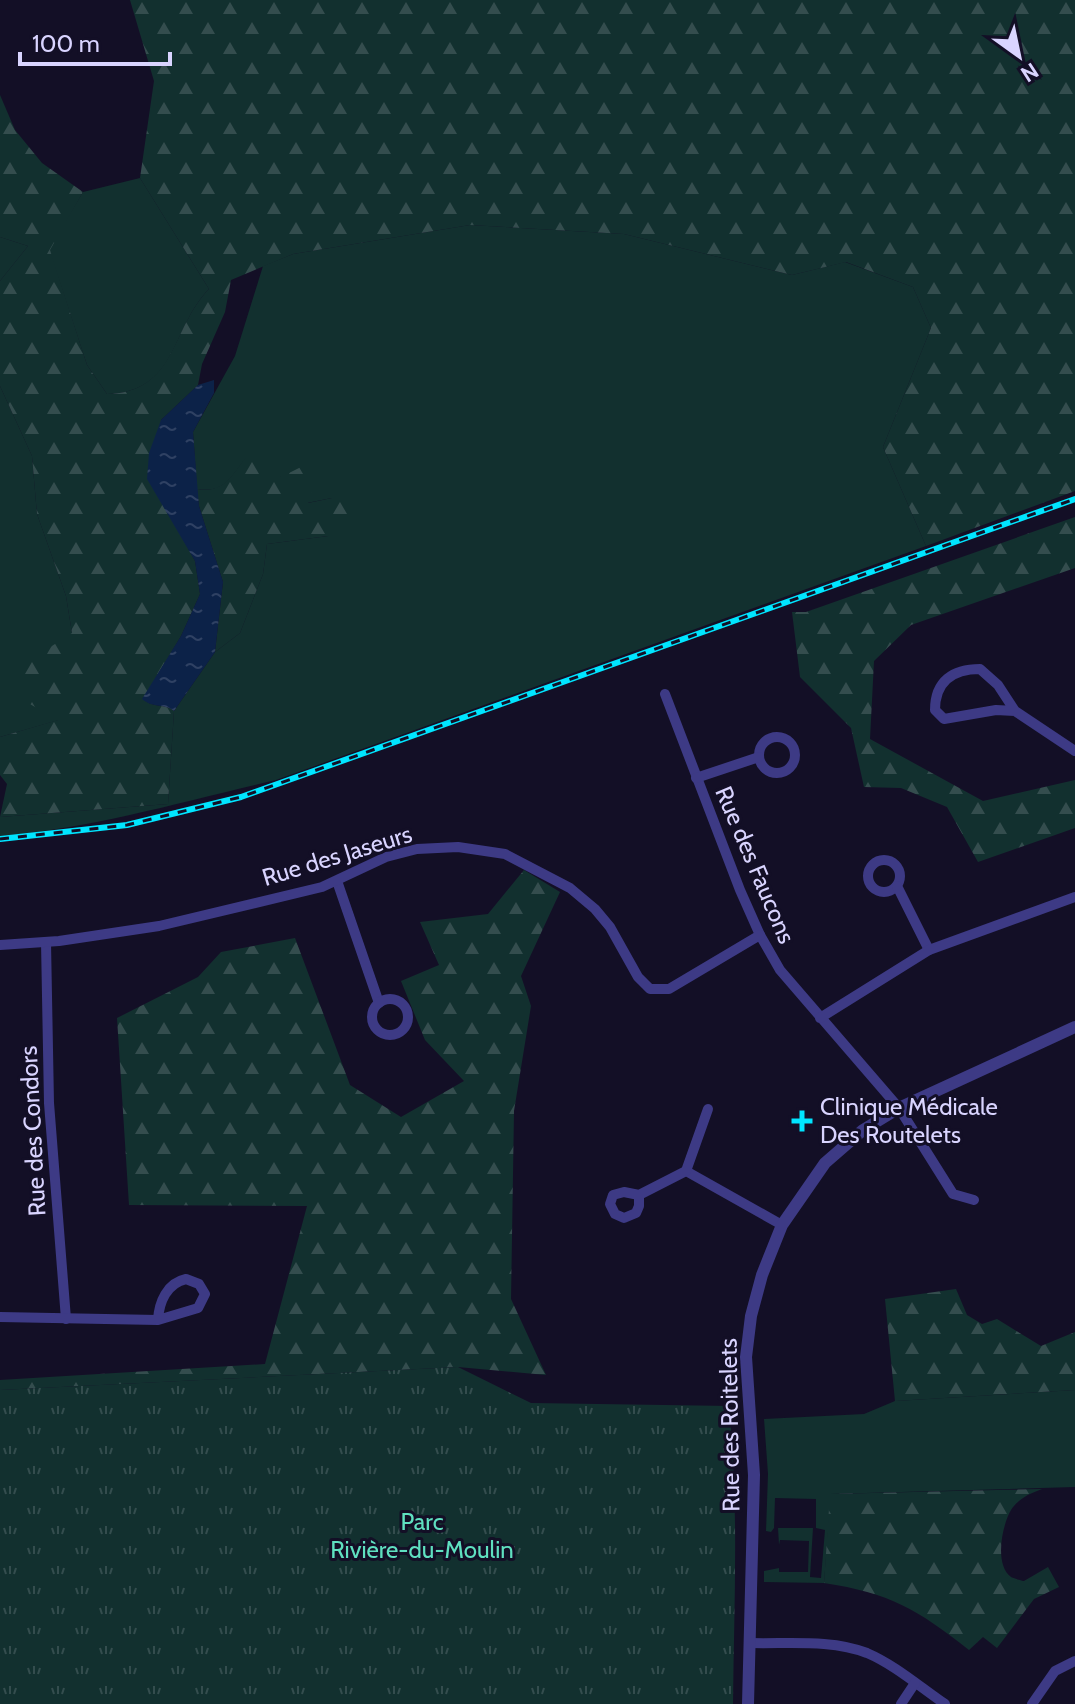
<svg xmlns="http://www.w3.org/2000/svg" width="1075" height="1704" viewBox="0 0 1075 1704" font-family="Cabin,sans-serif">
<style>
.grass{fill:#12302f}
.forest{fill:url(#forest-firs)}
.park{fill:url(#park-tufts)}
.water{fill:url(#water-ripples)}
.lines{fill:none;stroke-linecap:round;stroke-linejoin:round}
.minor{stroke:#3d3a85;stroke-width:10}
.tertiary{stroke:#3d3a85;stroke-width:12}
.rail-casing{stroke:#00e5ff;stroke-width:6}
.rail{stroke:#130f26;stroke-width:3;stroke-dasharray:9;stroke-linecap:butt}
.poi-dot{fill:#00e5ff;stroke:#130f26;stroke-width:3}
.labels{text-anchor:middle;stroke-width:6;stroke-linejoin:round;paint-order:stroke}
.street-label{font-size:24px;fill:#d9d4ff;stroke:#130f26}
.poi-label{font-size:24px;fill:#d9d4ff;stroke:#130f26;text-anchor:start}
.park-label{font-size:24px;fill:#5fe0c0;stroke:#130f26}
</style>
<defs>
<pattern id="forest-firs" width="22" height="20" patternUnits="userSpaceOnUse" patternTransform="scale(2)"><rect width="22" height="20" fill="#12302f"/><path d="M5 1l3.5 6h-7zM16 11l3.5 6h-7z" fill="#344d4e"/></pattern>
<pattern id="park-tufts" width="24" height="20" patternUnits="userSpaceOnUse" patternTransform="scale(2)"><rect width="24" height="20" fill="#12302f"/><path d="M3 7l-1-3M5 7V3M7 7l1-3M15 17l-1-3M17 17v-4M19 17l1-3" fill="none" stroke="#344d4e"/></pattern>
<pattern id="water-ripples" width="26" height="14" patternUnits="userSpaceOnUse" patternTransform="scale(2)"><rect width="26" height="14" fill="#0c2248"/><path d="M2 4q2-2 4 0t4 0M15 11q2-2 4 0t4 0" fill="none" stroke="#2f4163"/></pattern>
</defs>
<rect width="100%" height="100%" fill="#130f26"/>
<g class="grass">
<path d="M140,178L209,289C170,329 178,392 107,394L87,365L49,249L83,192Z"/>
<path d="M470,225L624,234L792,275L845,262L913,287L931,328L883,447L926,546L276,780C184,801 94,828 0,836V817L168,804L174,711L215,652L240,633L263,574L267,544L328,536L332,498L307,503L281,477L247,457C230,477 226,493 197,489L193,432L235,356L263,266L293,254Z"/>
<path d="M0,237L28,246L0,281Z"/>
<path d="M0,386L32,456L37,514L66,596L72,633L59,720L0,737Z"/>
<path d="M1075,1390V1487L831,1494L824,1583L764,1582V1571L779,1568V1572H808L809,1541L780,1540L779,1545L778,1528H813L810,1577L821,1578L825,1530L816,1528V1499L775,1498L774,1528L771,1532L766,1531L768,1474L764,1419L864,1414L895,1401Z"/>
</g>
<g class="forest">
<path d="M130,0H1075V491L926,546L883,447L931,328L913,287L846,262L792,275L624,234L470,225L293,254L231,280L225,312L202,364L198,385L161,420L174,523L195,561L200,594L181,636L143,699C154,709 165,703 174,711L168,804L0,817L7,784L0,775V737L58,720L21,699V666L72,633L66,596L37,514L32,456L0,386V281L28,246L0,237V95L15,130L42,163L83,192L50,250L87,365L107,394C177,392 170,329 209,289L140,178L154,81Z"/>
<path d="M273,454L281,477L301,467L316,477L308,503L332,498H374L364,515L328,536L267,544L263,574L240,633L215,652L223,582L199,506L197,489C225,493 231,476 247,456Z"/>
<path d="M1075,517V568L911,625L874,661L870,739L983,801L1075,780V828L978,862L947,807L901,788L864,787L851,728L800,677L792,612H806Z"/>
<path d="M524,870L560,892L521,976L531,1006L514,1111L511,1299L546,1375L458,1367L0,1390V1380L265,1364L307,1206L129,1205L117,1018L198,977L221,952L295,938L350,1085L401,1117L464,1081L425,1040L401,981L439,965L420,922L488,914Z"/>
<path d="M956,1289L967,1315L982,1324L997,1319L1041,1346L1075,1332V1390L895,1401L885,1299Z"/>
<path d="M1042,1489C1029,1494 1019,1498 1011,1510C1002,1525 994,1565 1011,1577C1012,1578 1023,1581 1024,1581L1048,1567L1059,1587L1034,1599L997,1648L983,1637L969,1650C917,1609 890,1593 824,1583L830,1494Z"/>
</g>
<path class="park" d="M458,1367L531,1403L729,1406C739,1505 734,1604 733,1704H0V1390Z"/>
<path class="water" d="M214,380V393L193,432L199,506L223,582L215,652L174,711C165,703 154,709 142,699L181,636L200,594L195,561L147,479L149,453L161,420L198,385Z"/>
<g class="lines">
<g class="minor">
<path d="M665,694L740,890L760,935L780,970L899,1108L953,1194L974,1200"/>
<path d="M1015,711L996,710L944,719L935,710C935,681 953,669 980,669L998,685L1015,711L1075,751"/>
<circle cx="777" cy="755" r="18"/>
<path d="M696,778L759,757"/>
<circle cx="884" cy="876" r="16"/>
<path d="M337,881L379,1003"/>
<path d="M897,886L929,950"/>
<path d="M46,942L49,1103L66,1319"/>
<path d="M0,945L59,941L159,926L322,887L386,857L417,849L458,847L505,854L570,888L595,909L610,927L638,977L650,989H669L760,935"/>
<circle cx="390" cy="1017" r="18"/>
<path d="M820,1018L929,950L1075,897"/>
<path d="M686,1171L782,1225"/>
<path d="M639,1195V1206L636,1213L624,1218L615,1214L610,1204L613,1195L624,1192L639,1195L686,1171L708,1109"/>
<path d="M0,1317L158,1320L198,1308L205,1294L199,1284L186,1279C167,1283 159,1302 158,1320"/>
<path d="M751,1643C788,1644 832,1639 867,1653C895,1665 920,1687 945,1704"/>
<path d="M901,1704L915,1683"/>
<path d="M1032,1704L1055,1671L1075,1661"/>
</g>
<path class="tertiary" d="M748,1704L754,1475L746,1357L751,1316L762,1275L782,1225L825,1163L863,1130L899,1108L1075,1027"/>
<g class="rail-casing">
<path id="rail" d="M0,839L127,825L241,797L1075,499"/>
</g>
<use href="#rail" class="rail"/>
</g>
<path class="poi-dot" d="M798 1109h8v8h8v8h-8v8h-8v-8h-8v-8h8z"/>
<g class="labels">
<g class="street-label">
<text transform="translate(337 856) rotate(-17)" y="8">Rue des Jaseurs</text>
<text transform="translate(755 865) rotate(67)" y="8">Rue des Faucons</text>
<text transform="translate(33 1131) rotate(-93)" y="8">Rue des Condors</text>
<text transform="translate(730 1425) rotate(-91)" y="8">Rue des Roitelets</text>
</g>
<g class="poi-label">
<text x="820" y="1115">Clinique Médicale<tspan x="820" dy="28">Des Routelets</tspan></text>
</g>
<g class="park-label">
<text x="422" y="1530">Parc<tspan x="422" dy="28">Rivière-du-Moulin</tspan></text>
</g>
</g>
<g transform="translate(1019 56) rotate(147)" stroke="#130f26" stroke-width="6" paint-order="stroke">
<path d="M0-6L14 30L0 20L-14 30Z" fill="#d9d4ff"/>
<text y="-12" font-size="22" font-weight="bold" text-anchor="middle" fill="#d9d4ff">N</text>
</g>
<path d="M20 52v12h150v-12" fill="none" stroke="#d9d4ff" stroke-width="4"/>
<text x="32" y="52" font-size="24" fill="#d9d4ff" stroke="#130f26" stroke-width="6" paint-order="stroke">100 m</text>
</svg>
